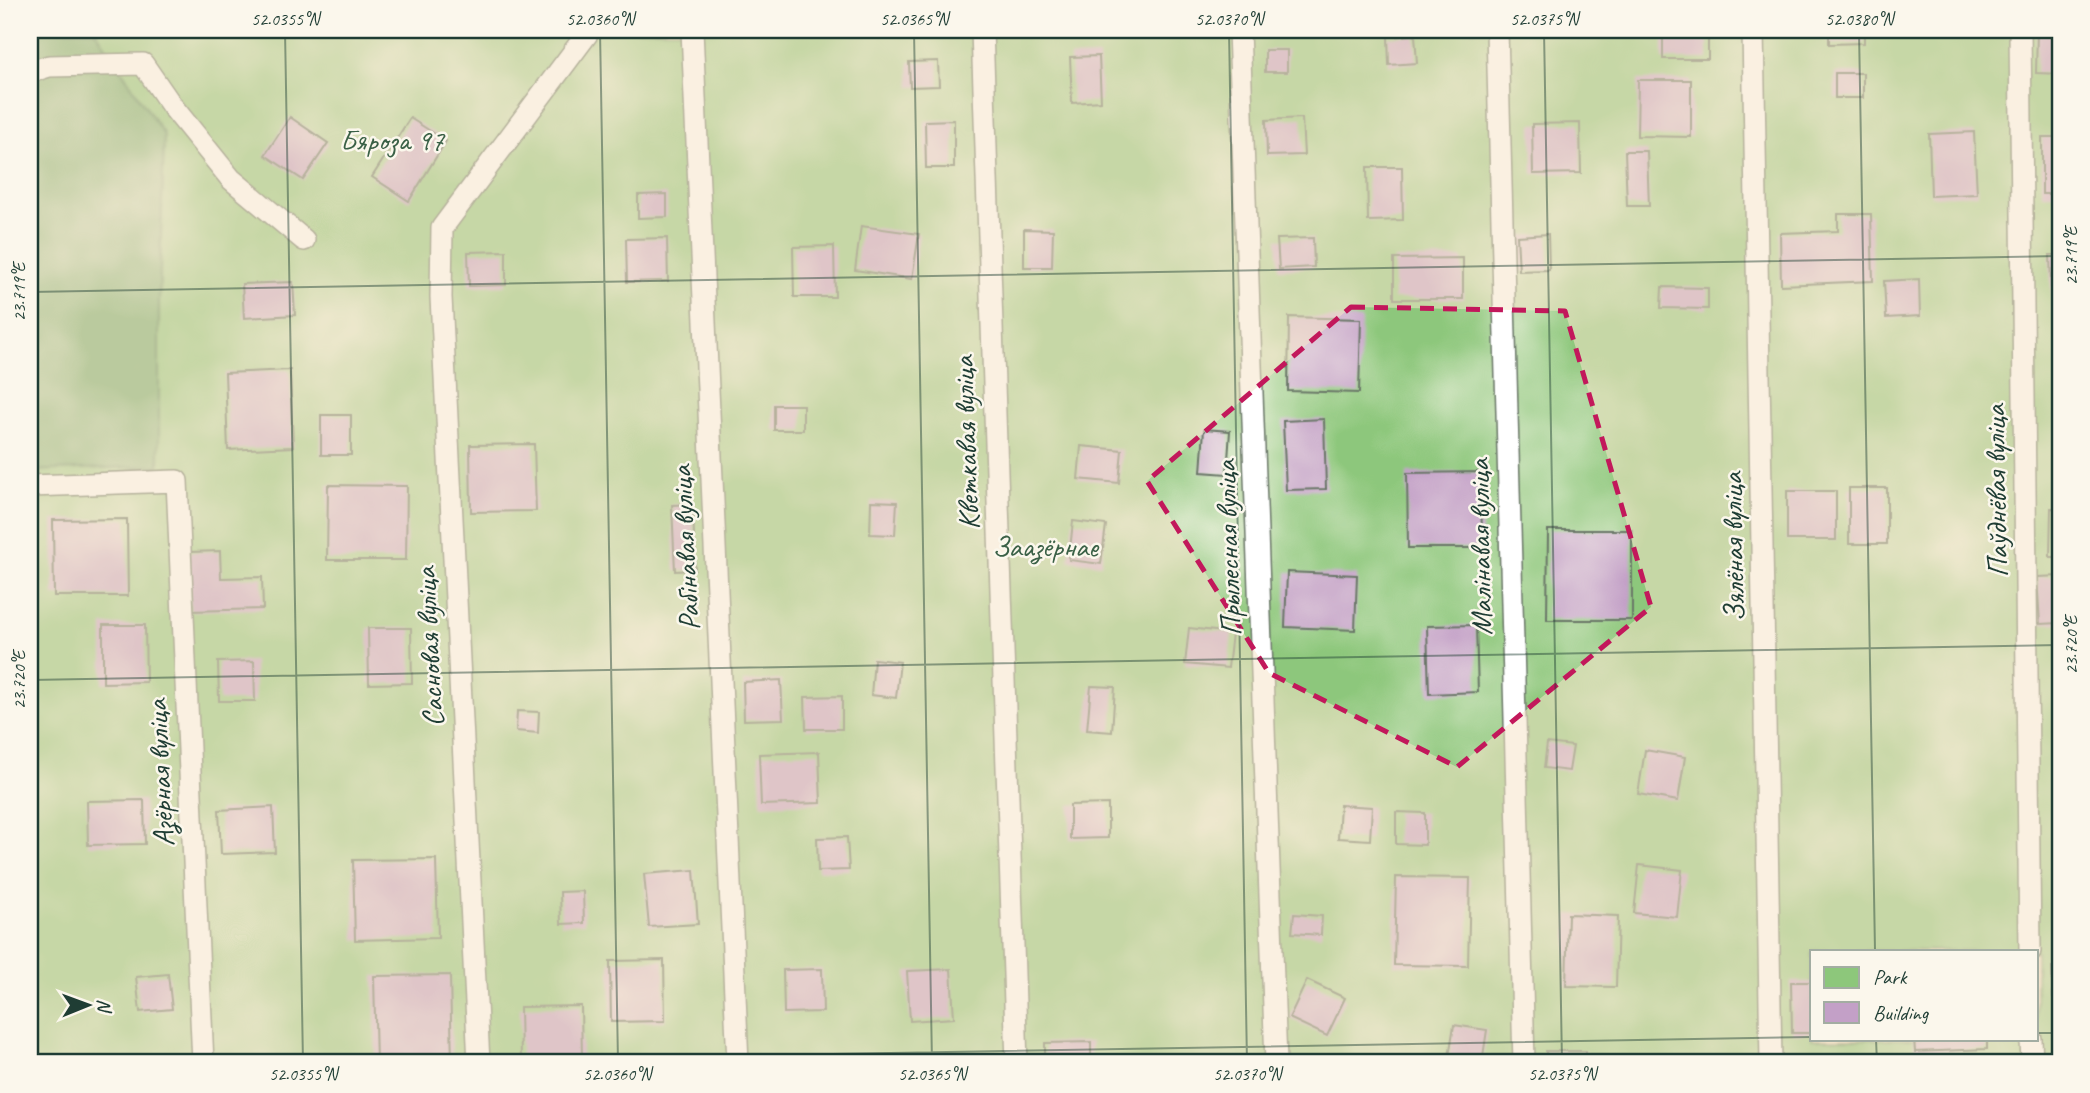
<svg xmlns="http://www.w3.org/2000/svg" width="2090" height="1093" viewBox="0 0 2090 1093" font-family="Caveat,sans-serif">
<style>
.green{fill:#8dc77b;stroke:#568258;stroke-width:2;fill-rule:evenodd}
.forest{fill:#72ac6b;stroke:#487450;stroke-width:2}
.building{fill:#c3a0c7}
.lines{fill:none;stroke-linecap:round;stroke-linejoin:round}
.service-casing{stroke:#6a7768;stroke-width:24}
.service{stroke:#fff;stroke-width:21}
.marked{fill:none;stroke:#c2185b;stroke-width:5;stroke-dasharray:14 9;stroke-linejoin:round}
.ticks{fill:none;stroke:#1f3d34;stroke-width:2;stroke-opacity:0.45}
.labels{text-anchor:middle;stroke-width:5;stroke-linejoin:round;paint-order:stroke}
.park-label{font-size:30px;fill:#3a6046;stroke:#fbf7ec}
.street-label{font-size:30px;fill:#1f3d34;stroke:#fbf7ec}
.neatline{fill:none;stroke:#1f3d34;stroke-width:2.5}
.ticks-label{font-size:18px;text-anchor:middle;fill:#1f3d34}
</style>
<rect width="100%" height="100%" fill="#fbf7ec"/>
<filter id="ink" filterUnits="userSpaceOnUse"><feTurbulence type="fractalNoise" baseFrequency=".0143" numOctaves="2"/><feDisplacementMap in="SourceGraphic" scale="14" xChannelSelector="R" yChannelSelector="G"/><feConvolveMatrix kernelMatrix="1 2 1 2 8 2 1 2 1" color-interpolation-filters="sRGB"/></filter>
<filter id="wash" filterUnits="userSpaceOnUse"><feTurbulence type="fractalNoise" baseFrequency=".00686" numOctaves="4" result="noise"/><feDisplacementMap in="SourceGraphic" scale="28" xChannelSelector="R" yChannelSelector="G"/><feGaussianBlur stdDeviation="1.57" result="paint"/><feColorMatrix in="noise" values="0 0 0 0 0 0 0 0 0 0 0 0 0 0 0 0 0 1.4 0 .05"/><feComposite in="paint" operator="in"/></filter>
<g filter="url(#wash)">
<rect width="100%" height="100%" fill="#f5e3c9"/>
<path class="green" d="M95,30H2060V1063H30V471L159,465V302L164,135ZM1812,951H2036V1039H1812Z"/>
<path class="forest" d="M30,30H95L164,135L159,302V466L30,471Z"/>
<g id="blocks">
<g class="building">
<rect x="1663" y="30" width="45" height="29"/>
<path d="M1829,30H1864V43L1829,44Z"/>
<path d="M2037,30H2060V74L2036,73Z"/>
<path d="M1415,35L1417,63L1389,65L1388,37Z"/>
<rect x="1265" y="50" width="22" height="22"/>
<path d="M1099,56L1101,101L1072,103L1070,57Z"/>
<path d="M938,61L939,86L910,87L909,62Z"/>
<rect x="1835" y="73" width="28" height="25"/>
<path d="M1638,80H1691V137L1637,136Z"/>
<path d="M290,117L328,143L303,180L265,155Z"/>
<path d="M410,118L446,141L409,201L372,177Z"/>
<path d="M1302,118L1304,155L1267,156L1266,120Z"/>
<path d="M954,120V168H926L925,121Z"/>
<path d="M1580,123L1581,173L1533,174L1532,124Z"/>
<path d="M1974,132L1977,194L1931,196L1929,134Z"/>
<rect x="2042" y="137" width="18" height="57"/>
<path d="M1625,151H1647L1649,206H1627Z"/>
<path d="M1367,167H1402L1403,220L1368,221Z"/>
<path d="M667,194V217L638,218V195Z"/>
<path d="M1838,214H1871L1873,281L1781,285L1780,233L1838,231Z"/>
<path d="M861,226L919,234L912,279L855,270Z"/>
<path d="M1024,229L1053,230L1052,267H1024Z"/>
<path d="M1548,234L1549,270L1519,271L1517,236Z"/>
<path d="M667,238L668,281L627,282L626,239Z"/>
<path d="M1313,238L1314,267L1279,269L1277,239Z"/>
<path d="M834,246L835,297H794L793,247Z"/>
<path d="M506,251V285L469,286L468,252Z"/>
<path d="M2050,255H2060V312H2052Z"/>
<path d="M1463,258V299H1394V259Z"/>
<path d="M1919,279L1920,316L1886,318L1884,281Z"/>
<path d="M293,282L295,315L244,318L242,284Z"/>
<path d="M1662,287L1708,288V309L1661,308Z"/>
<path d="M1289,317L1361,319L1359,393L1288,391Z"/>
<path d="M290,370L293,447L228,450L225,373Z"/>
<rect x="774" y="405" width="29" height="25"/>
<rect x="321" y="415" width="30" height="40"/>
<path d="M1324,419L1326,489L1286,490L1283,421Z"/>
<path d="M1204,429L1230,431L1227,474L1201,472Z"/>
<path d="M534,444L536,511L471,512L470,445Z"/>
<path d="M1081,446L1122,450L1119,483L1078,479Z"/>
<path d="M1481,472L1482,548H1408L1407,473Z"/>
<path d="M328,485L407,486L406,560H327Z"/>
<rect x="1849" y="488" width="38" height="56"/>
<rect x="1787" y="491" width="49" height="49"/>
<path d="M871,501L897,502L895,535L870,534Z"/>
<path d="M693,504L695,570L675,571L672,505Z"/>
<path d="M2051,508L2060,509V557H2050Z"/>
<path d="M127,519L128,596H54L53,520Z"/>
<path d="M1073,521L1106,525L1101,564L1069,560Z"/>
<path d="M1548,530H1632V620H1547Z"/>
<path d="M220,551L221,578L262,577L263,609L190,611L189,552Z"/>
<path d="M1287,572L1357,575L1355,630L1285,627Z"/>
<path d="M2060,576V623L2040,624L2037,577Z"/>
<path d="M103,625H145L146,682L103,683Z"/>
<path d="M1476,625L1478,692L1429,694L1427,626Z"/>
<path d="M368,628H411L412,683L369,684Z"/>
<path d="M1189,628L1232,633L1228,668L1185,664Z"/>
<path d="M874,659L900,662L896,698L871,695Z"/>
<path d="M254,661L255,701H219L218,662Z"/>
<path d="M781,680L783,719L744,720L743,682Z"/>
<path d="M1091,686L1115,687L1112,732L1087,730Z"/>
<path d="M842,696V729H806L805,697Z"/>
<path d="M517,711L539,712L538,733L516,731Z"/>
<path d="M1547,743L1573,746L1569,771L1544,768Z"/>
<path d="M1645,750L1685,757L1678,801L1638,794Z"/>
<path d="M819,752L821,803L761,805L759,754Z"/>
<path d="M144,800L145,844L88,845L87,801Z"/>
<path d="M1108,804V838L1070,839V805Z"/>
<path d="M1340,805L1372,807L1370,840L1338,838Z"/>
<path d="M273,807L275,852L221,854L219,810Z"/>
<path d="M1396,812L1425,813V845L1396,844Z"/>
<path d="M847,837L849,870L818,871L817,838Z"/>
<path d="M436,859L438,938L355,940L353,860Z"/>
<path d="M1639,865L1682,870L1677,917L1634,913Z"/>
<path d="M694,870L698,924L649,927L644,874Z"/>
<path d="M1396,877L1470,878L1468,966L1394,965Z"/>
<path d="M583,891L584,923L561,924L560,892Z"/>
<path d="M1294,914L1322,916L1321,935L1292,933Z"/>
<path d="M1568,914L1618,916L1616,987L1566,986Z"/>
<path d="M664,960L665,1021L611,1022L610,961Z"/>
<path d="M2052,967H2060V998H2053Z"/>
<path d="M822,969L823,1012L784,1013L783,970Z"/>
<path d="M951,969L954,1018L910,1021L907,971Z"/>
<path d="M168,974L172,1009L140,1012L136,977Z"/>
<path d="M450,975L452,1063H376L374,976Z"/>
<path d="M1307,980L1345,998L1327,1036L1289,1018Z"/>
<path d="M1791,982H1812V1033H1792Z"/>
<path d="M581,1006L582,1058L521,1059L520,1007Z"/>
<path d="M1454,1025L1487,1030L1482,1063H1448Z"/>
<path d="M1914,1039H1987V1049L1915,1052Z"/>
<path d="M1091,1042V1063H1045V1043Z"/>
<rect x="1546" y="1051" width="40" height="12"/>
</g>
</g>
</g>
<g filter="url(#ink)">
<use href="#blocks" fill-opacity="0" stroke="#6a7768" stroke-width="2"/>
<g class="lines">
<g class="service-casing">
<g id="service">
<path d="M692,30L738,1063"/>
<path d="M982,30L1017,1063"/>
<path d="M1239,30L1276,1063"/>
<path d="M1497,30L1524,1063"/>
<path d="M1753,30L1771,1063"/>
<path d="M2020,30L2030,951"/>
<path d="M30,72L49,66L143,64L172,106L231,179L304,240"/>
<path d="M30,486L177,481L203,1063"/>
<path d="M2031,1039L2032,1063"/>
<path d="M479,1063L441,297L442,228L590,30"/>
</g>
</g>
<use href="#service" class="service"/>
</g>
</g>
<path d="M0 0H2090V1093H0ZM1351,307L1565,311L1651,607L1457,767L1269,673L1147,481Z" fill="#f5e3c9" fill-opacity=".55" fill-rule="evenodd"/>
<path class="marked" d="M1351,307L1565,311L1651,607L1457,767L1269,673L1147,481Z"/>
<path class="ticks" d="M285,30L303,1063M600,30L618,1063M914,30L932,1063M1229,30L1247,1063M1544,30L1562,1063M1859,30L1875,951M30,292L2060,256M30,680L2060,645M2036,1033H2060M1876,1039L1877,1063M317,1063L1812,1037"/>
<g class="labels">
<g class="park-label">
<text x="392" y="150">Бяроза 97</text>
<text x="1045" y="556">Заазёрнае</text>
</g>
<g class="street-label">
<text transform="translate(966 443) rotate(-92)" y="10">Кветкавая вуліца</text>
<text transform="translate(1996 491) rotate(-91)" y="10">Паўднёвая вуліца</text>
<text transform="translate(1480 547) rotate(-91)" y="10">Малінавая вуліца</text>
<text transform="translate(1733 547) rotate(-91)" y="10">Зялёная вуліца</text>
<text transform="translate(685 548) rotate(-93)" y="10">Рабінавая вуліца</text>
<text transform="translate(1228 548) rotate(-92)" y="10">Прылесная вуліца</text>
<text transform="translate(429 647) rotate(-93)" y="10">Сасновая вуліца</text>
<text transform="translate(160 773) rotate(-93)" y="10">Азёрная вуліца</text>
</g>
</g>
<rect width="2090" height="1093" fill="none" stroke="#fbf7ec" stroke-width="77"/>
<rect x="1810" y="950" width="228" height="91" fill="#fbf7ec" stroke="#a3ada2" stroke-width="2"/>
<rect x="1824" y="967" width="35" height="21" fill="#8dc77b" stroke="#a3ada2" stroke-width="2"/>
<text x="1873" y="984" font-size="21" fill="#1f3d34">Park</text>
<rect x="1824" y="1002" width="35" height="21" fill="#c3a0c7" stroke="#a3ada2" stroke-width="2"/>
<text x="1873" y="1020" font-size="21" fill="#1f3d34">Building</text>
<g transform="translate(88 1005) rotate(89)" stroke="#fbf7ec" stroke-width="5" paint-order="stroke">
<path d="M0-5L12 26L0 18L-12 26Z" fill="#1f3d34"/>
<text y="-10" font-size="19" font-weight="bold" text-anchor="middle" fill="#1f3d34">N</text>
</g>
<rect x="38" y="38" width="2014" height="1016" class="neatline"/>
<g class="ticks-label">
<text x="285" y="25">52.0355°N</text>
<text x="600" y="25">52.0360°N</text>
<text x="914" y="25">52.0365°N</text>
<text x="1229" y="25">52.0370°N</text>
<text x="1544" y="25">52.0375°N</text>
<text x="1859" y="25">52.0380°N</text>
<text transform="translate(2071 256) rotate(-90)" y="6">23.719°E</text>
<text transform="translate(19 292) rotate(-90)" y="6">23.719°E</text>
<text transform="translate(2071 645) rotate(-90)" y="6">23.720°E</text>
<text transform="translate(19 680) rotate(-90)" y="6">23.720°E</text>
<text x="303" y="1080">52.0355°N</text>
<text x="617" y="1080">52.0360°N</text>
<text x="932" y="1080">52.0365°N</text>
<text x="1247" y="1080">52.0370°N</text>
<text x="1562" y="1080">52.0375°N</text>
</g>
</svg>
